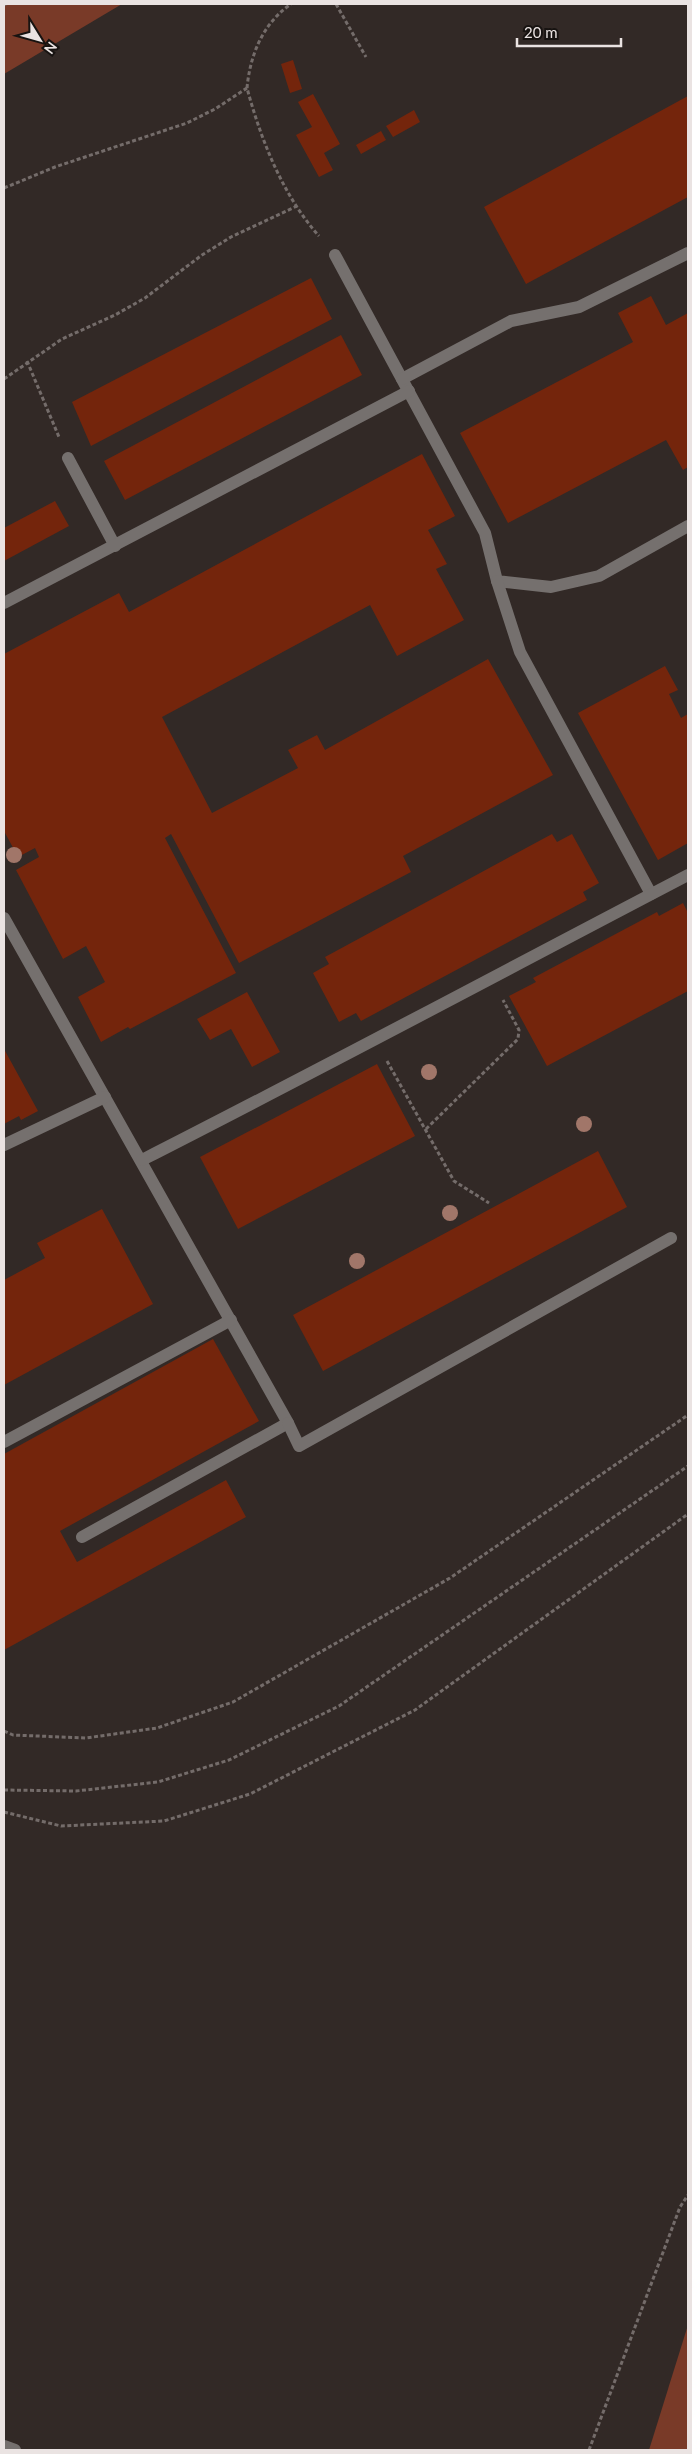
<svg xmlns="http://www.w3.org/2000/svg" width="692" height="2454" viewBox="0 0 692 2454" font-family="Lato,sans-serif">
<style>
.green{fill:#793a28}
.building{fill:#74250c}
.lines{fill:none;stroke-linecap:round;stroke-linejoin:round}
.path{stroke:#746c6a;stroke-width:3;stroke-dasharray:4 2.5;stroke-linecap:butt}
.minor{stroke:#75706e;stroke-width:12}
.tree{fill:#a17669}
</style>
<rect width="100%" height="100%" fill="#322926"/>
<g class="green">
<path d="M4,4H122L4,74Z"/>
<path d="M688,2325V2450H649Z"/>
</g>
<g class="building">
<path d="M293,60L302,89L290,93L281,64Z"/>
<path d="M313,94L340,144L324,153L333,170L319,177L296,135L312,127L298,102Z"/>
<path d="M688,96V197L526,284L484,207Z"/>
<path d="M414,110L420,122L393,137L386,126Z"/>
<path d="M381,131L386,140L361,154L356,145Z"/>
<path d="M311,278L332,319L91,446L72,402Z"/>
<path d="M651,296L666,325L688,313V467L683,470L666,440L508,523L460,433L633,342L618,313Z"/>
<path d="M341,335L362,375L125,500L104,461Z"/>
<path d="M422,454L455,516L428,530L447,564L436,569L464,620L397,656L370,605L162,717L212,813L298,768L288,750L317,735L325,750L488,659L553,775L403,856L411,872L239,963L171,834L165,838L236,973L130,1029L128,1027L101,1042L78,997L105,982L86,946L63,959L16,870L39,857L35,848L18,857L4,831V654L119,593L129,612Z"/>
<path d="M55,501L69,526L4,561V528Z"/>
<path d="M665,666L678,690L669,694L681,718L688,714V843L658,860L578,713Z"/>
<path d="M552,834L557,842L572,834L599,883L583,892L587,900L361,1021L356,1013L339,1022L313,973L329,964L325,957Z"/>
<path d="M683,903L688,913V991L547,1066L509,996L536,982L533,978L657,912L659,916Z"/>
<path d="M247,992L280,1052L252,1067L231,1029L210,1040L197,1019Z"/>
<path d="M4,1049L38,1111L21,1120L19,1116L4,1124Z"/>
<path d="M377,1064L415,1136L238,1229L200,1157Z"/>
<path d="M598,1151L627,1207L323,1371L293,1315Z"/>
<path d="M102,1209L153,1304L4,1385V1280L45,1258L37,1243Z"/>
<path d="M213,1339L259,1421L60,1531L77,1562L226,1480L246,1517L4,1650V1454Z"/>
</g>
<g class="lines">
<g class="path">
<path d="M336,4L366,57"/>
<path d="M4,5L6,4"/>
<path d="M247,88C250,56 262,24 291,4"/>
<path d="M4,188L55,167L187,123L215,109L247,88C261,140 283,196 319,236"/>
<path d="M27,361L59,437"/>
<path d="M4,379L62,339L115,315L145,298L202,255L231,237L297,206"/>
<path d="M387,1061L454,1181L489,1203"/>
<path d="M426,1129L518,1039L519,1030L503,1000"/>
<path d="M4,1731L13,1735L86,1738L157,1728L233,1702L450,1578L688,1415"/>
<path d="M4,1790L76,1791L158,1782L229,1760L339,1706L688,1466"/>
<path d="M4,1812L61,1826L164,1821L250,1794L415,1710L688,1514"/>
<path d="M589,2450L680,2207L688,2195"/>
</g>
<g class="minor">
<path d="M335,255L485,533L497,581L551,587L599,576L688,526"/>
<path d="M402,379L511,321L579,307L688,253"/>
<path d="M68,458L115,546"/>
<path d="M497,581L520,652L651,894"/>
<path d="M4,603L409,391"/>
<path d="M4,918L288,1423L82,1537"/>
<path d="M4,1145L105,1097"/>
<path d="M142,1160C325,1067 506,970 688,875"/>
<path d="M288,1423L299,1446L671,1238"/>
<path d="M4,1442L231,1320"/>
<path d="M4,2446L15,2450"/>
</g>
</g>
<g class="tree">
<circle cx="14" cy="855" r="8"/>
<circle cx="429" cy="1072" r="8"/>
<circle cx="584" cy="1124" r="8"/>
<circle cx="450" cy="1213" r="8"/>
<circle cx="357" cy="1261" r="8"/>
</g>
<rect width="692" height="2454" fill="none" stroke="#eae3e2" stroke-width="10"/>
<g transform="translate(40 40) rotate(127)" stroke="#171311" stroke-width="4" paint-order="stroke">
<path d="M0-4L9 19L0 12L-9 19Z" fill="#eae3e2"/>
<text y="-8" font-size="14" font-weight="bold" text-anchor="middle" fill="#eae3e2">N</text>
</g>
<path d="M517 38v8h104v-8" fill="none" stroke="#eae3e2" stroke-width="2.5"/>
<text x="524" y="38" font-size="15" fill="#eae3e2" stroke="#171311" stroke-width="4" paint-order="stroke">20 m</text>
</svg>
